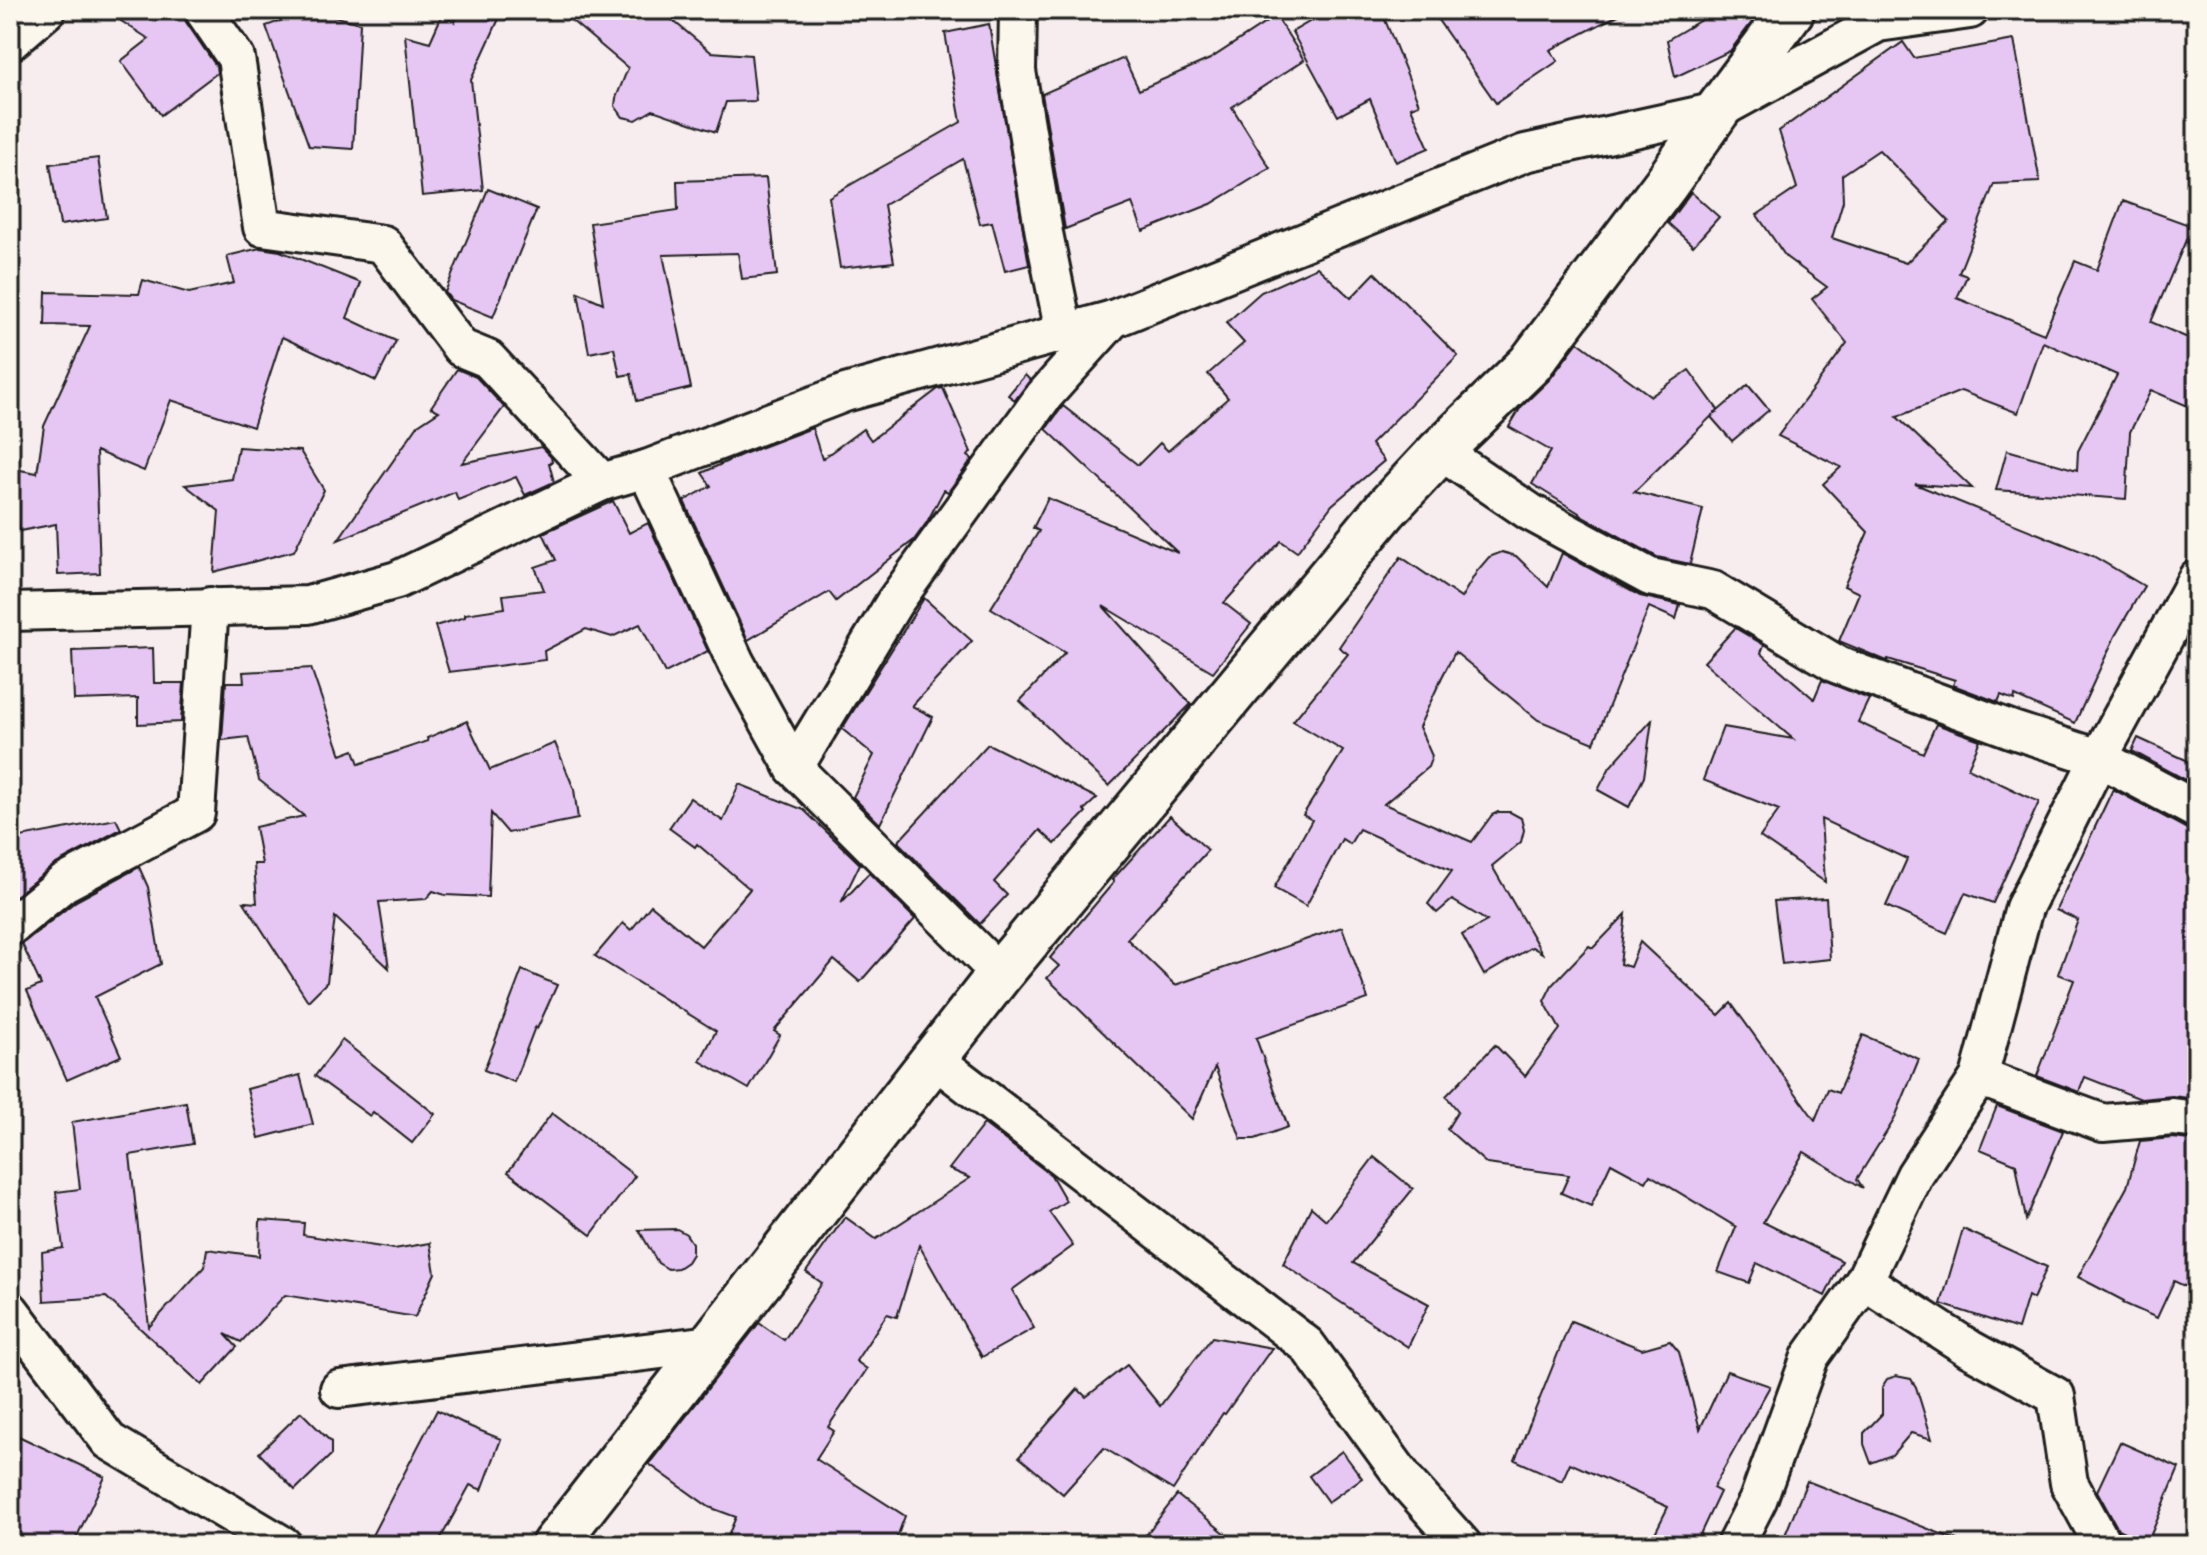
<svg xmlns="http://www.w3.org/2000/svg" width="2207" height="1555" viewBox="0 0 2207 1555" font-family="'Comic Neue',sans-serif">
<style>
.building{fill:#e6c7f4;stroke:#1c1c1c;stroke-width:2;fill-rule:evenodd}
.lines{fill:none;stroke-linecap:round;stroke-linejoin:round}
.minor-casing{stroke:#1c1c1c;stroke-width:42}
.tertiary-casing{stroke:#1c1c1c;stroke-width:50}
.minor{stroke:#fbf7ec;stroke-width:36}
.tertiary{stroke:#fbf7ec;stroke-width:44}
</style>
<rect width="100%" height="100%" fill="#f7edee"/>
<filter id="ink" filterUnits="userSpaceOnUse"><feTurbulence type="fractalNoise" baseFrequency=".0125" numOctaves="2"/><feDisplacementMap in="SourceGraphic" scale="16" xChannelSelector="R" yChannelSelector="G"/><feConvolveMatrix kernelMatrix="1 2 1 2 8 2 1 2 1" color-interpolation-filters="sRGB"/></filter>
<g filter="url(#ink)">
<g class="building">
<path d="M104,10H182L186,22L216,66L217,73L161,115L121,61L149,39Z"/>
<path d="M310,10L360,23L353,149L309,146L266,26Z"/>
<path d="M460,10H503L471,80L483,190L422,196L405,35L430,42L442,15L455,22Z"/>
<path d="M559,10H660L711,52L751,55L756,101L726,102L716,132L653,110L636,120L623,117L615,106L616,98L628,68Z"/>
<path d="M1330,10H1381L1419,104L1411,107L1429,148L1396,162L1370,99L1338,116L1292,32Z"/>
<path d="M1431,10H1628L1550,50L1558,61L1496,103Z"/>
<path d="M1718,10H1761L1730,51L1675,77L1667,40Z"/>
<path d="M1276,16L1304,60L1232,107L1270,168L1211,204L1143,231L1132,203L1065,229L1042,94L1124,58L1139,90L1210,59Z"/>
<path d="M989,24L1029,265L1005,271L992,222L980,224L963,159L884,205L894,262L840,268L829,197L961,122L945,33Z"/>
<path d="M2014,40L2040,182L1994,184L1959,273L1967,276L1957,298L2044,334L2075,261L2097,270L2123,201L2192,226L2151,322L2197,342V410L2151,390L2130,432L2126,499L1996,490L2007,450L2077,470L2078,451L2117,375L2043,342L2018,413L1961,391L1897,417L1972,488L1915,484L2093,556L2144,586L2115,636L2075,723L2015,696L2014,700L2001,695L1998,702L1953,685L1955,680L1888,659L1887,661L1839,641L1859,593L1844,586L1868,532L1823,484L1841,467L1778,436L1847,343L1812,299L1827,287L1786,257L1757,215L1797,188L1779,131L1903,42L1914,58ZM1879,150L1949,221L1906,263L1832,238L1843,201L1842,175Z"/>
<path d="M98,158L107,218L60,225L50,164Z"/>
<path d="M766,178L777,275L742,279L738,253L663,255L691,388L637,401L631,374L620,376L614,348L589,353L578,292L603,303L590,223L678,210L677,181Z"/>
<path d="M488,189L537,209L493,317L451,300L445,292Z"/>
<path d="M1691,192L1719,217L1693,246L1668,223Z"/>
<path d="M260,248L280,251L361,283L347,318L396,341L376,381L282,337L253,427L171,400L144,471L96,451L100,573L58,575L56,524L20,531L11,492L14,469L37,473L44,426L90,326L45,325L46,292L139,294L143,280L189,293L234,283L227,256Z"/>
<path d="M1317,267L1351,298L1375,273L1458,356L1371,444L1384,461L1332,505L1297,552L1281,541L1224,603L1251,624L1213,672L1103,606L1191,704L1109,786L1020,701L1065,653L991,608L1039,531L1033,528L1048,498L1178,553L1046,429L1063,406L1138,465L1160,443L1168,451L1228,398L1208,374L1244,343L1226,323L1261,292Z"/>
<path d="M1578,342L1651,396L1689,370L1718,410L1634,492L1703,509L1690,564L1657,557L1579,514V513L1532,484L1551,451L1509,427L1521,407L1550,379Z"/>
<path d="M457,369L476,377L504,407L462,463L541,447L551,457L552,462L549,463L554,482L525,495L516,477L458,500L455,492L338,540L418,425L439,411L431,407Z"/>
<path d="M1025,375L1030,380L1015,400L1008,395Z"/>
<path d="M1748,385L1769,410L1732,441L1711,417Z"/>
<path d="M943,388L971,452L968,456L972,459L948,492L944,490L927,522L914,540L836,601L829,592L748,640L684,501L711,486L702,473L741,455L812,428L822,459L863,429L871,440L938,389Z"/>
<path d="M238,447L300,451L324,490L294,551L214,572L219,511L185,485L232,479Z"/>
<path d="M613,501L629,533L648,523L708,651L665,673L640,624L612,637L586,629L544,651L545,660L449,672L435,626L465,617V614L505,608L503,595L544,590L535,567L556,560L543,533Z"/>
<path d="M1502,552L1516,556L1548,587L1562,553L1640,596L1680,605L1676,619L1649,607L1594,743L1538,720L1455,652L1442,677L1419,727L1432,756L1428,767L1384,804L1472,842L1492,815L1498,812H1510L1521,818L1524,830L1521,842L1492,866L1542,953L1532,947L1484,975L1462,935L1487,921L1452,900L1437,913L1428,904L1452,871L1359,829L1350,844L1342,839L1306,906L1274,888L1312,820L1303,815L1343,751L1293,721L1348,654L1339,647L1401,557L1461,598L1477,571L1489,557Z"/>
<path d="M924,598L972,641L912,706L933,717L880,824L853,797L874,755L842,729Z"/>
<path d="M1735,628L1764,645L1761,653L1814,699L1822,680L1869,699L1858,722L1923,753L1936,724L1980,740L1968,768L2039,802L1993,903L1965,893L1947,933L1886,906L1907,859L1821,819L1825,882L1760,837L1779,810L1703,780L1723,727L1793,739L1704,662Z"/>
<path d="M153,648L154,683H184L181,722L138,724V698L74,700L72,651Z"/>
<path d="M311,668L341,755L354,750L359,764L428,741L427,738L467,721L490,770L555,743L574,789L578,819L508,833L491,813L488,897L445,895L433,891L426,899L379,902L389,968L335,917L327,982L308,1001L244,902L257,903L254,864H262L255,827L304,816L259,780L248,737L222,740L226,682H244L243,672Z"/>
<path d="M1652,720L1644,777L1629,807L1598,790L1610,767Z"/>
<path d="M2138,738L2197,765V786L2132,751Z"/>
<path d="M988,744L1097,798L1084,810L1086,812L1055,844L1040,830L994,882L1007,895L980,924L898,842Z"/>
<path d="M739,784L804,810L860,864L841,903L869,873L915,919L860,982L834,960L774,1031L780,1035L749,1089L700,1061L716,1031L595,956L623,923L631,930L651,905L701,946L750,889L697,844L695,847L669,828L690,798L723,821Z"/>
<path d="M2113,789L2187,829L2197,831V1099L2172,1096L2141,1099L2085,1077L2079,1092L2037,1076L2074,980L2058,974L2078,920L2056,910Z"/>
<path d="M1170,816L1208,850L1127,939L1175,985L1342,927L1368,999L1256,1038L1288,1127L1255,1139H1241L1215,1067L1192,1119L1047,978L1059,966L1050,958L1114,882L1112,880Z"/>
<path d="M116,819L121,829L54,865L10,900V839Z"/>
<path d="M139,867L148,887L161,964L95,997L121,1056L67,1080L27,991L41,985L22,944L76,901Z"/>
<path d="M1826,898L1830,959L1782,964L1774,901Z"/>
<path d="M1626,914L1620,964L1630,967L1640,942L1719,1015L1731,1003L1815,1120L1828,1089L1838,1093L1863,1035L1919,1059L1894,1120L1857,1179L1863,1188L1804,1152L1763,1222L1842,1261L1825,1296L1757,1263L1749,1283L1718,1272L1736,1227L1650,1175L1646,1182L1611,1163L1591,1206L1561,1193L1569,1175L1487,1164L1447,1129L1458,1111L1446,1096L1495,1045L1525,1076L1560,1029L1544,1001L1552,985L1589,946L1593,948Z"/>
<path d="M522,970L557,985L537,1029L535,1027L514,1082L484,1070Z"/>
<path d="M342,1040L435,1114L412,1143L373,1112L370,1116L315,1076Z"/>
<path d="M300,1075L313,1124L259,1138L247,1089Z"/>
<path d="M186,1102L193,1144L130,1155L149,1327L204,1267L207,1249L259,1256L260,1220L304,1223L303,1235L394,1249L430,1243L435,1273L415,1317L285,1295L241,1342L225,1334L237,1347L202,1385L106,1297L44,1301L42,1252L63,1248L56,1192L80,1189L72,1122Z"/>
<path d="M1997,1106L2063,1131L2026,1220L2016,1164L1980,1149Z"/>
<path d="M552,1113L635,1176L591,1235L508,1172Z"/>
<path d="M984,1124L1051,1175L1066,1201L1049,1212L1073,1246L1012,1290L1034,1328L982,1357L919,1245L897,1317L887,1314L856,1361L867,1369L828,1427L834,1431L816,1459L905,1516L894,1545H724L736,1517L709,1507L649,1464L759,1323L784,1340L822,1283L806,1272L845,1217L876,1239L970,1178L949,1169Z"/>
<path d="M2173,1138L2197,1141V1292L2174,1281L2157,1318L2123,1303L2124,1301L2078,1277L2127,1187L2140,1141Z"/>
<path d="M1374,1157L1413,1189L1353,1263L1429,1304L1408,1347L1283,1264L1311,1207L1326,1220Z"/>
<path d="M677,1229L686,1234L692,1243V1254L687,1262L678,1268L668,1269L658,1263L639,1230Z"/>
<path d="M1963,1229L2047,1267L2033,1299L2028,1296L2018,1329L1941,1304Z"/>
<path d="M1571,1321L1642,1349L1670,1341L1679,1352L1700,1429L1727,1371L1770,1386L1713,1488L1720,1492L1695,1545H1649L1668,1507L1570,1463L1562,1481L1515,1460Z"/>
<path d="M1212,1337L1272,1348L1225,1414L1223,1413L1173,1490L1104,1448L1063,1494L1019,1457L1078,1389L1086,1397L1127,1365L1160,1406Z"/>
<path d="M1896,1376L1911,1379L1916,1387L1932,1439L1911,1433L1892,1455L1871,1463L1864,1444V1433L1882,1414V1387L1887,1379Z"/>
<path d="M437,1410L471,1427L501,1439L482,1490L470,1485L437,1545H367Z"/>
<path d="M301,1412L331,1442V1455L295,1490L259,1453Z"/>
<path d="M10,1432L105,1477L73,1545H10Z"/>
<path d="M2120,1442L2179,1468L2147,1544L2118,1529L2097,1491Z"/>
<path d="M1342,1451L1362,1478L1328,1502L1309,1476Z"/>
<path d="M1807,1481L1964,1543V1545H1781Z"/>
<path d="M1177,1495L1240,1545H1138Z"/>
</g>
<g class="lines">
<g class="minor-casing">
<g id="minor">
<path d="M203,10L236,58L262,227L383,244L461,348L488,359L602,482"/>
<path d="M1018,10L1017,71L1044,233L1064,332"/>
<path d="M10,42L47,10"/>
<path d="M1440,451L1530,512L1650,577L1713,590L1838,665L2013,730L2099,758L2197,810"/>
<path d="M646,469L736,663L794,768L1000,974"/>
<path d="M10,612L308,605L397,580L602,482L646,469L845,393L1113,319L1525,153L1717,111L1878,23L1970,10"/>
<path d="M794,768L894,603L1043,397L1113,319"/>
<path d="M10,927L64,883L196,813L210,606"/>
<path d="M934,1059L1307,1345L1409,1485L1463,1545"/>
<path d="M1979,1077L2103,1123L2173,1117L2197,1120"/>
<path d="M1864,1281L1970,1349L2056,1396L2069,1483L2103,1545"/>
<path d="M10,1310L109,1441L283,1545"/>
<path d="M339,1389L711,1344"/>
<path d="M1735,1545L1758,1500L1810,1357L1864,1281L1915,1175L1979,1077L2024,908L2099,758L2197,578"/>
</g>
</g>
<g class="tertiary-casing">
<path id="tertiary" d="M554,1545L1000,974L1385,510L1440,451L1530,364L1665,185L1717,111L1792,10"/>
</g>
<use href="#minor" class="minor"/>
<use href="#tertiary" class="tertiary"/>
</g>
</g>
<rect width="2207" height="1555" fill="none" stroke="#fbf7ec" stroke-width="40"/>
<rect x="20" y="20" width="2167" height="1515" fill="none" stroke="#1c1c1c" stroke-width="3" filter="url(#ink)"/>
</svg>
